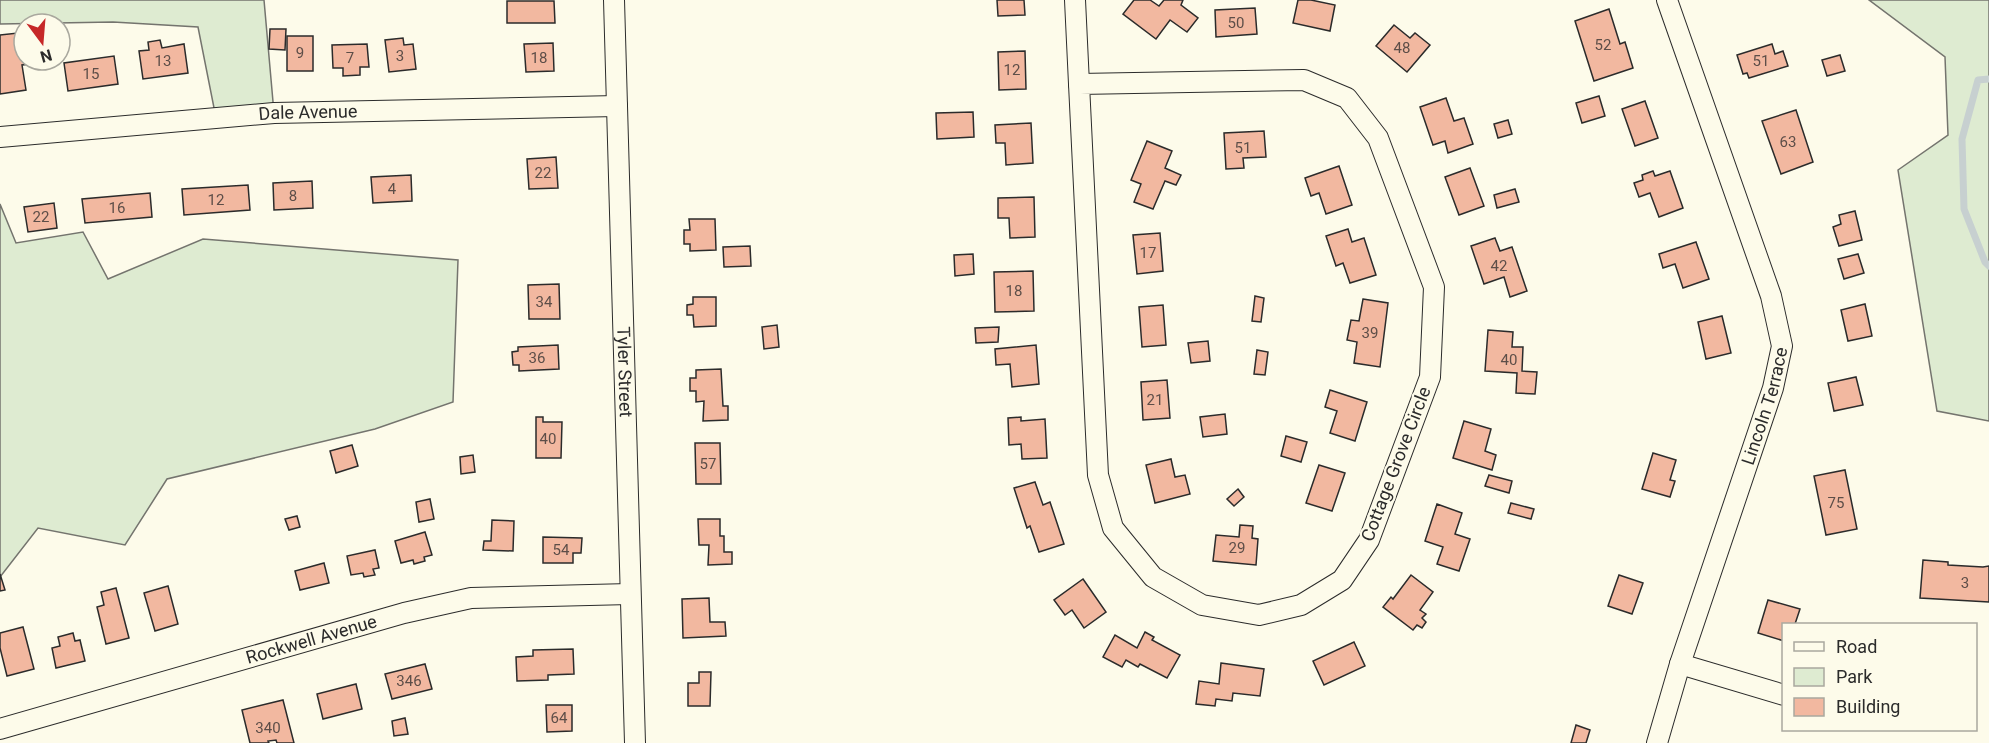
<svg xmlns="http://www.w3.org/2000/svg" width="1989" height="743" viewBox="0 0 1989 743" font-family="Roboto,sans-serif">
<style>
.green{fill:#deebd1;stroke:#74746e;stroke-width:1.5}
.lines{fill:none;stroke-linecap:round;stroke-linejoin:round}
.stream{stroke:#c7d0d0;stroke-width:7}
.building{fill:#f2b8a0;stroke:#2b2b2b;stroke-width:1.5}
.street-casing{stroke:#2b2b2b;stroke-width:22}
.street{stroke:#fdfbea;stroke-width:20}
.labels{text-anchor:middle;stroke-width:4.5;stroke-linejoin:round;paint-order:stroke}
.number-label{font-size:15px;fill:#5d4e48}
.street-label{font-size:18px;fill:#2b2b2b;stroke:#fdfbea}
</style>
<rect width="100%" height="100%" fill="#fdfbea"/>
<g class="green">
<path d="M0,0H264L274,113L216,118L198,27L113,22L0,24Z"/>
<path d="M1869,0H1989V421L1937,411L1898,170L1948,135L1945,57Z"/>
<path d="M0,204L16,243L83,232L108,279L203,239L458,260L453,402L375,429L167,479L125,545L38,528L0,577Z"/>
</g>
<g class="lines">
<path class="stream" d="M1989,79L1978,80L1962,139L1964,209L1985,262L1989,266"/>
</g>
<g class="building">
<path d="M997,0H1024L1025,15L998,16Z"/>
<path d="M1134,0H1150L1159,6L1164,0H1183L1181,5L1198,18L1187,32L1170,20L1156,39L1123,14Z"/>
<path d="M1298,0H1311L1335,5L1330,31L1293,23Z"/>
<path d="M507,1H554L555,23H507Z"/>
<path d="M1255,8L1257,34L1216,37L1215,10Z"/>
<path d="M1609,9L1620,44L1625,42L1633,68L1594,81L1575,21Z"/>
<path d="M1394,25L1410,38L1415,33L1430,45L1407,72L1376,46Z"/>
<path d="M270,29H286L285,50L269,49Z"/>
<path d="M18,33L19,37H24V60H48V62L22,65L26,90L0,94V35Z"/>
<rect x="287" y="36" width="26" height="35"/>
<path d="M403,38L404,45L413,44L416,69L389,72L385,40Z"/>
<path d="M160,40L162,48L184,44L188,73L143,79L139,51L149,50L148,42Z"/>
<path d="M553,43L554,71L526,72L524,44Z"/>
<path d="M367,44L369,67H360V75L343,76V68H333L332,45Z"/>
<path d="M1772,44L1775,54L1783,51L1788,66L1749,78L1747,73L1743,74L1737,55Z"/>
<path d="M1025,51L1026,89L999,90L998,52Z"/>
<path d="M1840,55L1845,71L1827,76L1822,60Z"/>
<path d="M114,56L118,84L68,91L64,63Z"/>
<path d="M1599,96L1605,116L1582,123L1576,103Z"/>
<path d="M1446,98L1454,121L1464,118L1473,144L1448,153L1445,141L1433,145L1420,107Z"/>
<path d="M1645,101L1658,138L1635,146L1622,109Z"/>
<path d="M1796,110L1813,162L1781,174L1762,121Z"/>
<path d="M973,112L974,137L937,139L936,113Z"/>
<path d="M1508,120L1512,134L1498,138L1494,124Z"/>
<path d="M1031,123L1033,163L1006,165L1005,143H996L995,125Z"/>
<path d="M1264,131L1266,157L1243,158L1244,168L1226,169L1224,133Z"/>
<path d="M1147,141L1172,151L1165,168L1181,175L1176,185L1165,181L1153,209L1134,202L1141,184L1131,180Z"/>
<path d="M556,157L558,188L529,189L527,159Z"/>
<path d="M1339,166L1352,205L1326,214L1319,193L1311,196L1305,178Z"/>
<path d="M1470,168L1484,206L1459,215L1445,177Z"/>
<path d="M1653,171L1655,176L1670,171L1683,208L1659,217L1650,193L1639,197L1634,183L1643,180L1642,175Z"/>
<path d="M411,175L412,201L373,203L371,177Z"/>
<path d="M312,181L313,208L274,210L273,183Z"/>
<path d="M248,185L250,210L184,215L182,189Z"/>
<path d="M1515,189L1519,202L1497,208L1494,195Z"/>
<path d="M150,193L152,217L85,223L82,199Z"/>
<path d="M1034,197L1035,237L1010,238L1009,218H998V198Z"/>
<path d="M54,203L57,228L28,232L24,207Z"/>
<path d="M1855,211L1862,240L1839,246L1833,227L1841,224L1839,215Z"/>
<path d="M689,219H715L716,250L690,251V244H684V230H690Z"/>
<path d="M1348,229L1352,242L1364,238L1376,275L1350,283L1343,263L1336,266L1326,236Z"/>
<path d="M1160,233L1163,271L1137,274L1133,235Z"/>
<path d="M1495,238L1500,251L1512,247L1527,291L1510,297L1504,277L1484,284L1471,246Z"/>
<path d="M1696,242L1709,279L1683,288L1675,264L1663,268L1659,254Z"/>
<path d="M750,246L751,266L724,267L723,247Z"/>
<path d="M973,254L974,274L955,276L954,255Z"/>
<path d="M1858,254L1864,273L1844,279L1838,259Z"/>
<path d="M1033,271L1034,311L995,312L994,272Z"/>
<path d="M559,284L560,319H529L528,285Z"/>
<path d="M1255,296L1264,298L1261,322L1252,321Z"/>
<path d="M693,297H716V326L694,327L693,315H687V305L693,304Z"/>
<path d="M1363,299L1388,303L1380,367L1354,363L1357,342L1347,340L1351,320L1359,321Z"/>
<path d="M1865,304L1872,336L1848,341L1841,310Z"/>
<path d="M1163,305L1166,345L1142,347L1139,307Z"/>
<path d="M1722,316L1731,353L1706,359L1698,322Z"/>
<path d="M777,325L779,347L764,349L762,327Z"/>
<path d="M999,327L998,342L976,343L975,328Z"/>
<path d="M1488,330L1513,332L1512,347H1523L1522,371L1537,372L1535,394L1516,393L1517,373L1485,371Z"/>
<path d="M1208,341L1210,361L1191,363L1188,343Z"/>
<path d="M558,345L559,369L519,371V365H513L512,352L518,351V347Z"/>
<path d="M1036,345L1039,384L1012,387L1010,364L996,365L995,349Z"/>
<path d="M1257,350L1268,352L1265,375L1254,374Z"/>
<path d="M721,369L723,406H728V420L703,421L704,401L696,402V391H690V378H696V370Z"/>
<path d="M1856,377L1863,405L1834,411L1828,383Z"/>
<path d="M1167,380L1170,418L1143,420L1141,382Z"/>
<path d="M1330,390L1367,402L1355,441L1330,433L1337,411L1325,407Z"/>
<path d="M1225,414L1227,434L1203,437L1200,417Z"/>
<path d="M536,417H543V422H562L561,458H536Z"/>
<path d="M1021,417V421L1045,419L1047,458L1022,459L1021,444L1009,445L1008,418Z"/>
<path d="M1464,421L1491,429L1485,451L1496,455L1492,470L1453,458Z"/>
<path d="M1286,436L1307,442L1301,462L1281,456Z"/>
<path d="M695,443H720L721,484H696Z"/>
<path d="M352,445L358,466L336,473L330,451Z"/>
<path d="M1653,453L1676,460L1670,480L1675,481L1670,497L1642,489Z"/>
<path d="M473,455L475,472L461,474L460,457Z"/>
<path d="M1171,459L1175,477L1185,475L1190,494L1155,503L1146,465Z"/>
<path d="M1319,465L1345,473L1332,511L1306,503Z"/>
<path d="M1845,470L1857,529L1826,535L1814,476Z"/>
<path d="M1489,475L1512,481L1509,493L1485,486Z"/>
<path d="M1035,482L1043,505L1050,502L1064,544L1039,552L1030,526L1027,528L1014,488Z"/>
<path d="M1238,489L1244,497L1234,506L1227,499Z"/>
<path d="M430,499L434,519L419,522L416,502Z"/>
<path d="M1511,503L1534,509L1531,519L1508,513Z"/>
<path d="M1437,504L1462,513L1455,534L1470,539L1459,571L1437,564L1443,547L1425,541Z"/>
<path d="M297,516L300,527L289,530L285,519Z"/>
<path d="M698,519H720V536H724V552H732V564L708,565L709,545H699Z"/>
<path d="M492,520L514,521L513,551L483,550L484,541H491Z"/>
<path d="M1240,525L1253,526L1252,538L1258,539L1256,565L1213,561L1216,535L1239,537Z"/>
<path d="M425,532L432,555L424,557L425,561L414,564L413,560L401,563L395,541Z"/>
<path d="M543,537L582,538L581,553H573V563H543Z"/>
<path d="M375,550L379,568L373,569L375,575L364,577L363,573L351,575L347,556Z"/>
<path d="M1923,560L1948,562V565L1983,567L1989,566V602L1920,598Z"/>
<path d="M324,563L329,583L300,590L295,571Z"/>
<path d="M0,574L5,590L0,591Z"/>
<path d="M1411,575L1433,592L1420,610L1426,614L1422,618L1426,622L1422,628L1417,625L1413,630L1383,607L1391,597L1393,599Z"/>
<path d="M1619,575L1643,583L1632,614L1608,606Z"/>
<path d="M1083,579L1106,612L1084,628L1072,610L1065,615L1054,600Z"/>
<path d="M168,586L178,624L155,631L144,593Z"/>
<path d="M116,588L129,638L106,644L97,607L104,605L101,592Z"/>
<path d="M709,598L710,622H725L726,636L683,638L682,599Z"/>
<path d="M1768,600L1800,609L1795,624H1784V641L1758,633Z"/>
<path d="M23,627L34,669L7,676L0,648V633Z"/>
<path d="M1145,632L1154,637L1152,640L1180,655L1167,678L1140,664L1138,667L1126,660L1122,667L1103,657L1115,635L1137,648Z"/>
<path d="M73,633L75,641L80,640L85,661L56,668L52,648L60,646L58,637Z"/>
<path d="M1354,642L1365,666L1324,685L1313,661Z"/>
<path d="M573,649L574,674L548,675V680L517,681L516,657L533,656V650Z"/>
<path d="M1221,663L1264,669L1260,696L1233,693L1232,701L1216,699L1215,706L1196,704L1199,681L1219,684Z"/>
<path d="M425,664L432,689L392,699L385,674Z"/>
<path d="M699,672H711L710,706H688V683H699Z"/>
<path d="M356,684L362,709L323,719L317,694Z"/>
<path d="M283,700L294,743H277L276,740L268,741L269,743H250L242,710Z"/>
<path d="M546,705H572V731L547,732Z"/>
<path d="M405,718L408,734L394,736L392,721Z"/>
<path d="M1576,725L1590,730L1586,743H1571Z"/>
</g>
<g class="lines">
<g class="street-casing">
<g id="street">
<path id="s1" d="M614,0L635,743"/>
<path d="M1075,0L1079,84"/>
<path d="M1304,80L1347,98L1378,138L1434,287L1430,377L1369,540L1342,580L1301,605L1259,615L1202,605L1153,577L1113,528L1098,475L1079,84Z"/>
<path id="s2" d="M0,137L274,113L617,106"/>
<path d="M1680,664L1784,695"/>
<path id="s3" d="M0,729L404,613L471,598L630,594"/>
<path id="s4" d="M1657,743L1680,664L1773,388L1782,346L1771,296L1667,0"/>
</g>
</g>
<use href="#street" class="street"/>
</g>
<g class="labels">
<g class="number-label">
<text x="1236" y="28">50</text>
<text x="1603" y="50">52</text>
<text x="1402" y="53">48</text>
<text x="300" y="58">9</text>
<text x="400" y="61">3</text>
<text x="350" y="63">7</text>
<text x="539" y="63">18</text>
<text x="163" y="66">13</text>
<text x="1761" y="66">51</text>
<text x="1012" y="75">12</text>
<text x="91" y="79">15</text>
<text x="1788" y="147">63</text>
<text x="1243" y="153">51</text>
<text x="543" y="178">22</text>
<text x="392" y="194">4</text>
<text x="293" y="201">8</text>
<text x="216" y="205">12</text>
<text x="117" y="213">16</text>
<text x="41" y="222">22</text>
<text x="1148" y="258">17</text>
<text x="1499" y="271">42</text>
<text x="1014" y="296">18</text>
<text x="544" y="307">34</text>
<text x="1370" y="338">39</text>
<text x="537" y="363">36</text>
<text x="1509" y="365">40</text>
<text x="1155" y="405">21</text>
<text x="548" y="444">40</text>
<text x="708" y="469">57</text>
<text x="1836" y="508">75</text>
<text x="1237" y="553">29</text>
<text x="561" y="555">54</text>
<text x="1965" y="588">3</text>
<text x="409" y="686">346</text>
<text x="559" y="723">64</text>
<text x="268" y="733">340</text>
</g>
<g class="street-label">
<text dy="6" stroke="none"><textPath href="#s2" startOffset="309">Dale Avenue</textPath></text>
<text dy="6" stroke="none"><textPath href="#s1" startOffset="372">Tyler Street</textPath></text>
<text dy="6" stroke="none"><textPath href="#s4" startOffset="354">Lincoln Terrace</textPath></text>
<text transform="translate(1396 464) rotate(-69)" y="6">Cottage Grove Circle</text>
<text dy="6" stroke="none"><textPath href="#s3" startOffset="324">Rockwell Avenue</textPath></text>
</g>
</g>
<rect x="1782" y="623" width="195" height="108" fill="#fdfbea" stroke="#a9a89e" stroke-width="1.5"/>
<rect x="1794" y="642" width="30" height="9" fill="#fdfbea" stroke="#a9a89e" stroke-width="1.5"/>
<text x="1836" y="653" font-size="18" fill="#2b2b2b">Road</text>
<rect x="1794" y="668" width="30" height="18" fill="#deebd1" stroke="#a9a89e" stroke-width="1.5"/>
<text x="1836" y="683" font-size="18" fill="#2b2b2b">Park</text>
<rect x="1794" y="698" width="30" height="18" fill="#f2b8a0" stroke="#a9a89e" stroke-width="1.5"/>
<text x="1836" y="713" font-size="18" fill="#2b2b2b">Building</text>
<g transform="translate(42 42) rotate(164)"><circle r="28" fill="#fdfbea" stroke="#a9a89e" stroke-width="1.5"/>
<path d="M0-4.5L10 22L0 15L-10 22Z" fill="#c62828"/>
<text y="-9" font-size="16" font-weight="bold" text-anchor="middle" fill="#2b2b2b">N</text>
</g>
</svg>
